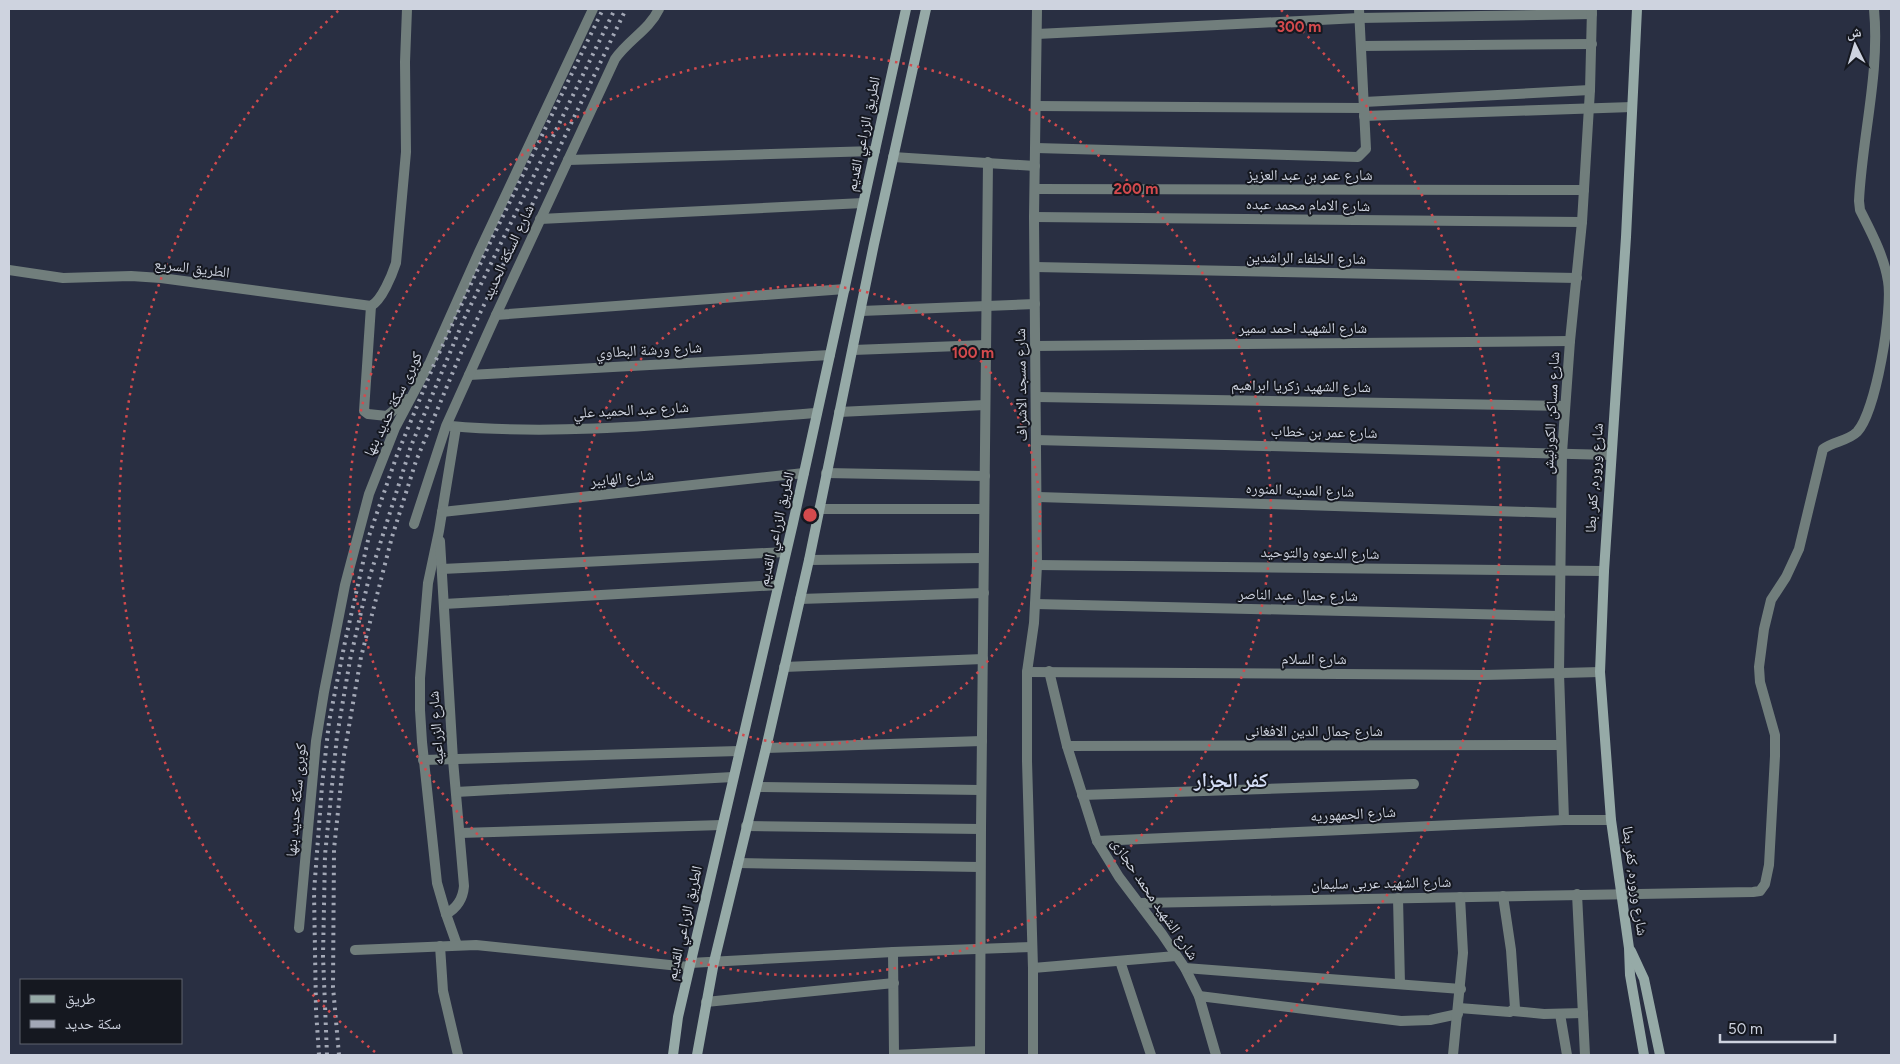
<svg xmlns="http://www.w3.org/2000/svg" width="1900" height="1064" viewBox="0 0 1900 1064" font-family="Figtree,'Noto Naskh Arabic',sans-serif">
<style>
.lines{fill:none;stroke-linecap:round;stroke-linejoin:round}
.street{stroke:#717e7c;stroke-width:10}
.secondary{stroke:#96aaa7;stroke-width:10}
.rail{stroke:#a3a8b6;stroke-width:4;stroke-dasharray:2.5 5;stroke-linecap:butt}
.ring{fill:none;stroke:#d44a4d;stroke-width:2.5;stroke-dasharray:2.5 5}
.labels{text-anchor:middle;stroke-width:4;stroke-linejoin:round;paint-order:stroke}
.street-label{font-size:15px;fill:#ced3df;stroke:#151820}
.district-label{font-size:20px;font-weight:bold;fill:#d5def6;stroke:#151820}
.centre{fill:#d44a4d;stroke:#151820;stroke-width:2.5}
.ring-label{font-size:15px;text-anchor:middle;font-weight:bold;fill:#d44a4d;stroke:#151820;stroke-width:4;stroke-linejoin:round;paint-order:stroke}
</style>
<rect width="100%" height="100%" fill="#292f42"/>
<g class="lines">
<g class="street">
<path d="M1037,34L1359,18L1592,14"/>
<path d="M1361,46L1592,44"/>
<path d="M1364,102L1590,90"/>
<path d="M1036,106L1364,108"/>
<path d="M1364,116L1632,107"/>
<path d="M1036,148L1358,157L1366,149L1359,9"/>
<path d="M893,157L1035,166"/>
<path d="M568,160L875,151"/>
<path d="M1035,189L1584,190"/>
<path d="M1034,217L1582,222"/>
<path d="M540,219L863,203"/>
<path d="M1035,267L1577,278"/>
<path d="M9,270L63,278L131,276L161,278L371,306"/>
<path d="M371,306C382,300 392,275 396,263L406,152L405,62L407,9"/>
<path d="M371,306L364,411L368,414L387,416L407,399"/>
<path d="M861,311L1035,304"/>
<path d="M496,315L845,289"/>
<path d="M1035,346L1570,341"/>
<path d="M853,350L986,345"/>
<path d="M469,375L830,355"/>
<path d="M1037,397L1565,406"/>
<path d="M839,412L985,405"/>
<path d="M451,426C570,437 698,421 817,413"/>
<path d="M456,427L439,531L428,583L420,678V710L422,742L437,883L446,914L457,945"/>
<path d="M1036,440L1611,455"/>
<path d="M826,473L985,476"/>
<path d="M1038,497L1561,513"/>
<path d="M819,509H984"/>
<path d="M442,512L804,473"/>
<path d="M414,524L446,426L496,315L615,59C628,40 649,30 659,9"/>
<path d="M440,541L453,760L464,886C463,899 457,908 446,914"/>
<path d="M809,560L983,558"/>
<path d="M1037,565L1604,571"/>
<path d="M442,569L786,552"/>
<path d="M800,599L984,593"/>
<path d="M444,604L778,585"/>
<path d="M1035,604L1560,616"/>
<path d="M784,667L983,659"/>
<path d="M1049,671L1067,746L1097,841L1119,877L1162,934L1185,968L1199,996L1216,1055"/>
<path d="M1027,672L1484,675L1600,672"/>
<path d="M1067,746L1560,745"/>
<path d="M766,748L982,741"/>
<path d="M423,760L739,751"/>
<path d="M757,787L981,790"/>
<path d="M456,792L733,777"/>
<path d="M1082,795L1414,784"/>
<path d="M1564,820L1559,673L1562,453L1570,341L1582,222L1590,90L1592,9"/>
<path d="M746,826L981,829"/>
<path d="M460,833L722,825"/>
<path d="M1097,841L1564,820H1611"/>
<path d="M738,863L980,867"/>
<path d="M1577,894L1585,1055"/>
<path d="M1398,898L1400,984"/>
<path d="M1139,903L1753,892L1760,891L1765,884L1769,865L1775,756V735L1760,682L1759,667L1764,629L1771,600L1786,577L1799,549L1823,449C1834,441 1848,441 1857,432C1876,412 1893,309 1888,281C1884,256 1871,232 1860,210L1859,201C1862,137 1880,74 1874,9"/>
<path d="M299,928L316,741L324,692L345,585L369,494L395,428L430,362L479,252L593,9"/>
<path d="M440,946L443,991L458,1055"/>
<path d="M355,950L476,945L689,967"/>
<path d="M893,952L894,1055"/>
<path d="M1120,961L1151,1055"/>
<path d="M690,963L893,952L1032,947"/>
<path d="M1033,968L1176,956"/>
<path d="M1185,968L1461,989"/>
<path d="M1199,996L1401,1021L1430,1020L1458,1014"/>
<path d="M706,1002L894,983"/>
<path d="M1459,1008L1510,1012L1515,1008L1511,950L1503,896"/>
<path d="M1513,1011L1544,1014L1583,1013"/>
<path d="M1560,1014L1567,1055"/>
<path d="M894,1055L980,1051"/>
<path d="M980,1055L981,829L988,162"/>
<path d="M1033,1055V968L1027,761V672L1034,623L1037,565L1034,217L1037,9"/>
<path d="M1453,1055L1463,953L1460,897"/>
</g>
<g class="secondary">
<path d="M1637,9L1626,237L1604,571L1600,672L1611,820L1629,948L1630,975L1644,1055"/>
<path d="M1631,951L1644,979L1660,1055"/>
<path d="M673,1055L678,1017L793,523L906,9"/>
<path d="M697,1055L714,962L766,748L809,560L874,244L926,9"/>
</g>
<g class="rail">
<path d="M319,1055L316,1010L314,892L322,786L329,722L345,642L369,536L397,455L435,362L489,245L603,9"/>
<path d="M327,1055L323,956L325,855L337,736L350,660L368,582L411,446L464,319L615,9"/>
<path d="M339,1055L333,987L334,849L344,755L361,657L392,537L416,461L460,355L626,9"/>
</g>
</g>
<g class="ring">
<circle cx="810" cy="515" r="230"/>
<circle cx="810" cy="515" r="461"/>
<path d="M375 1052A691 691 0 0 1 339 10M1281 10A691 691 0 0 1 1245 1052"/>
</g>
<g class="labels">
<g class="street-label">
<text transform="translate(863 134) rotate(-78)" y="5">الطريق الزراعي القديم</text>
<text x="1310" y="180">شارع عمر بن عبد العزيز</text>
<text transform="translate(1308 205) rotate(1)" y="5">شارع الامام محمد عبده</text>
<text transform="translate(508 252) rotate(-65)" y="5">شارع السكة الحديد</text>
<text transform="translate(1306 258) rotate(1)" y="5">شارع الخلفاء الراشدين</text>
<text transform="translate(192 268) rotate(7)" y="5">الطريق السريع</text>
<text x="1303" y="333">شارع الشهيد احمد سمير</text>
<text transform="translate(649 350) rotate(-3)" y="5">شارع ورشة البطاوي</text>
<text transform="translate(1021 385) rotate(-91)" y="5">شارع مسجد الاشراف</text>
<text transform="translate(1301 386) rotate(1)" y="5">شارع الشهيد زكريا ابراهيم</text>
<text transform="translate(393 404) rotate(-64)" y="5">كوبرى سكة حديد بنها</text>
<text transform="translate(631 410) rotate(-3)" y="5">شارع عبد الحميد علي</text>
<text transform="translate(1551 413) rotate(-87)" y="5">شارع مساكن الكورنيش</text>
<text transform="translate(1324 432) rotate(1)" y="5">شارع عمر بن خطاب</text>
<text transform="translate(622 478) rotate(-6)" y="5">شارع الهايبر</text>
<text transform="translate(1594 478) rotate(-86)" y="5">شارع وروره, كفر بطا</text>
<text transform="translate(1300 490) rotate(2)" y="5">شارع المدينه المنوره</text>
<text transform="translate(776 529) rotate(-77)" y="5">الطريق الزراعي القديم</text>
<text transform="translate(1320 553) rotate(1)" y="5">شارع الدعوه والتوحيد</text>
<text transform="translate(1298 595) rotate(1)" y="5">شارع جمال عبد الناصر</text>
<text x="1314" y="664">شارع السلام</text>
<text transform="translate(436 728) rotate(-94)" y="5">شارع الزراعيه</text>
<text x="1314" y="736">شارع جمال الدين الافغانى</text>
<text transform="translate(296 800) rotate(-85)" y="5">كوبرى سكة حديد بنها</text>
<text transform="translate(1353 814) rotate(-3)" y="5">شارع الجمهوريه</text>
<text transform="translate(1635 881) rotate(82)" y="5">شارع وروره, كفر بطا</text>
<text transform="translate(1381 883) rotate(-1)" y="5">شارع الشهيد عربى سليمان</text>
<text transform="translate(1155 899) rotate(56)" y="5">شارع الشهيد محمد حجازى</text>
<text transform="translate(684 923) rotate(-77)" y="5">الطريق الزراعي القديم</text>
</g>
<g class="district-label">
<text x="1231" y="787">كفر الجزار</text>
</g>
</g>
<circle cx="810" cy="515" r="8" class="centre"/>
<g class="ring-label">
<text x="1299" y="32">300 m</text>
<text x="1136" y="194">200 m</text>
<text x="973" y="358">100 m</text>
</g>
<rect width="1900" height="1064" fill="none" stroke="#ced3df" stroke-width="20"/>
<rect x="20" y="979" width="162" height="65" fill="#151820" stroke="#5f636c"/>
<rect x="30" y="995" width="25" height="8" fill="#96aaa7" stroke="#5f636c"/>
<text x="65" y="1004" font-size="15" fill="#ced3df">طريق</text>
<rect x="30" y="1020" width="25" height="8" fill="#a3a8b6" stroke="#5f636c"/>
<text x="65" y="1029" font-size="15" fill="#ced3df">سكة حديد</text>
<g transform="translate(1855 45) rotate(355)" stroke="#151820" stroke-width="4" paint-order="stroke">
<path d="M0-4L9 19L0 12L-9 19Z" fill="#ced3df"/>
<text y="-8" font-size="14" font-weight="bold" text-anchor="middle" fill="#ced3df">ش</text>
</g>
<path d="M1720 1034v8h115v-8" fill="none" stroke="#ced3df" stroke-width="2.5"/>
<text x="1728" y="1034" font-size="15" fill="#ced3df" stroke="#151820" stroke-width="4" paint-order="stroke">50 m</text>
</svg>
